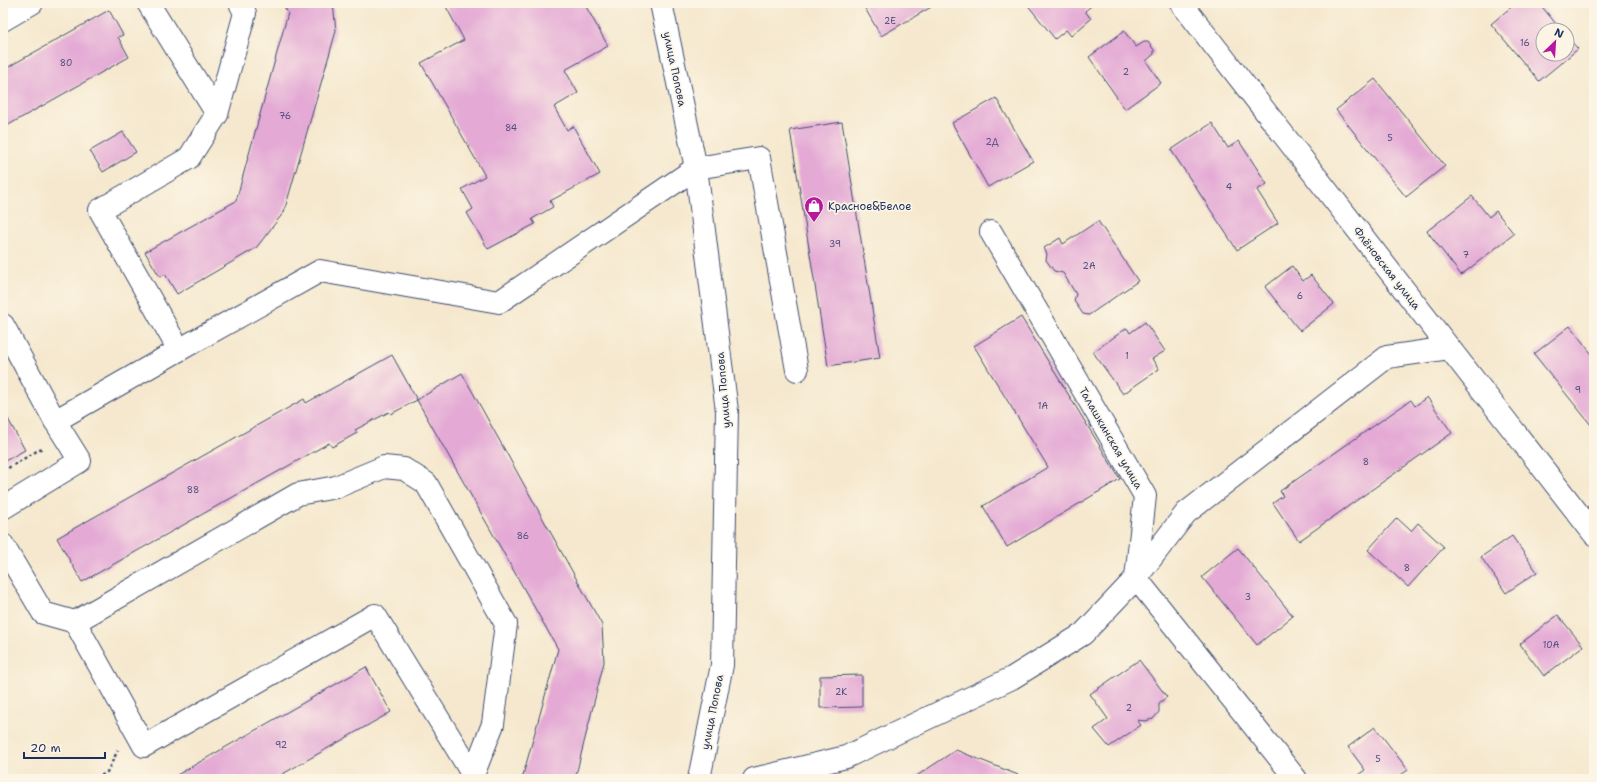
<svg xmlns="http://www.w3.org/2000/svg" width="1597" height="782" viewBox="0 0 1597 782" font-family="'Shantell Sans',sans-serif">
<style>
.building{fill:#e4aad5}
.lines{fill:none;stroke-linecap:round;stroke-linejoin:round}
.minor-casing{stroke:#3c4b6f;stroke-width:24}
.path{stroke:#3c4b6f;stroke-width:2.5;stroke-dasharray:3 3;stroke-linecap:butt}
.minor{stroke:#fff;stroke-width:22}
.labels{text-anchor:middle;stroke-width:3.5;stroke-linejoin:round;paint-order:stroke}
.number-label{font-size:9px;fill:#4d4e7c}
.street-label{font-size:11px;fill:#1b2f5e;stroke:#fcf5e5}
.poi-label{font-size:11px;fill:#1b2f5e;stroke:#fcf5e5;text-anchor:start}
</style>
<rect width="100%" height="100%" fill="#fcf5e5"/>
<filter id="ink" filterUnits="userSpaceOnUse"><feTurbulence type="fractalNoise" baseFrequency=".025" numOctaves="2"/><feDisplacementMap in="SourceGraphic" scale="8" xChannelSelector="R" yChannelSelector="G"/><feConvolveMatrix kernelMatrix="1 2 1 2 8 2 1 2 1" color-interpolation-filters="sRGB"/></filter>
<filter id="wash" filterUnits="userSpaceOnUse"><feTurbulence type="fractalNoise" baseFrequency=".012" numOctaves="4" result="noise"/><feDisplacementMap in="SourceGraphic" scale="16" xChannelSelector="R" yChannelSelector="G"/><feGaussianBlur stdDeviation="0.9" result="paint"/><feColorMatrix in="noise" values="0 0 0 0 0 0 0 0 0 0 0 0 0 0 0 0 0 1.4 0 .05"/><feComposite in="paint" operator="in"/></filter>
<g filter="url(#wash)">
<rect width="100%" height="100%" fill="#f5e8ce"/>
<g id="blocks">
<g class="building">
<path d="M282,3H333L336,31L284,212L256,248L177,294L165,274L160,277L145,252L236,201L288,13Z"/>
<path d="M444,3H584L608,46L565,70L578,93L554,107L567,130L573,126L600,174L550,201L553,207L532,219L535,224L488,249L467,213L473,209L462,189L485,176L421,63L464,40Z"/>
<path d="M862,3H931L933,6L881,36Z"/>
<path d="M1026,3H1095L1085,11L1091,19L1071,36L1066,30L1055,39Z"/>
<path d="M1516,3H1539L1561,30H1543V54H1567V37L1578,49L1539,81L1491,24Z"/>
<path d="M109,10L123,35L118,37L129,57L3,128V70Z"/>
<path d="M1124,31L1136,47L1144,42H1148L1154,50V54L1146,61L1161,83L1125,109L1089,57Z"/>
<path d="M1375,79L1445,166L1406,197L1336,110Z"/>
<path d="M996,98L1033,161L988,187L952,123Z"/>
<path d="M842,122L880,358L828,366L790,130Z"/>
<path d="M1212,123L1228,148L1239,141L1267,184L1257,190L1278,223L1237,250L1171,150Z"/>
<path d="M123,132L136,152L103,172L90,151Z"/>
<path d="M1472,196L1489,217L1496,211L1514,234L1461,275L1427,231Z"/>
<path d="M1098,221L1138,281L1089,315L1083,314L1074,301L1076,294L1063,273L1054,271L1046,260L1047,254L1044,248L1060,238L1063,244Z"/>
<path d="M1292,266L1303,281L1311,275L1334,304L1300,331L1265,287Z"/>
<path d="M1021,317L1120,479L1007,547L983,506L1048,467L974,346Z"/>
<path d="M1145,322L1165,351L1152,359L1159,369L1123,394L1093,352L1127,328L1130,333Z"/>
<path d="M1570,326L1594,357V423L1591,425L1534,354Z"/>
<path d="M392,355L417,400L462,373L602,625L604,662L575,779H522L558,649L417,400L391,414L389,412L355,430L357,433L332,447L329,443L82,582L57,538L304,399L306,403Z"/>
<path d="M1427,397L1452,433L1299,541L1273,503L1283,496L1280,491L1411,400L1415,406Z"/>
<path d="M3,410L25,450L3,462Z"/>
<path d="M1397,518L1411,531L1418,523L1444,547L1408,587L1368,550Z"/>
<path d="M1512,536L1537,572L1506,593L1481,557Z"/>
<path d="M1238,548L1293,616L1257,645L1202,577Z"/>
<path d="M1558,615L1583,646L1544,676L1520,644Z"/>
<path d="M1139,660L1167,697L1159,703V712L1153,719L1145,721L1137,720L1141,725L1109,747L1094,729L1108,719L1090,694Z"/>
<path d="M366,667L391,712L274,779H170Z"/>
<path d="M862,675V707L820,708V676Z"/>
<path d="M1375,727L1408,770L1395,779H1352L1365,770L1348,747Z"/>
<path d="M956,750L1028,779H912Z"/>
</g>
</g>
</g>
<g filter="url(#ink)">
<use href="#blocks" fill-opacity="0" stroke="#3c4b6f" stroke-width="1"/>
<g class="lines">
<g class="minor-casing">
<g id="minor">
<path d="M148,3L217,114"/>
<path d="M240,3L245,13L217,114L189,158L100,210L179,350L320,271L499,302L696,168L759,158L797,370"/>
<path d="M661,3L696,168L727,411L722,665L699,779"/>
<path d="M1181,3L1594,534"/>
<path d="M3,20L32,3"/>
<path d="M991,232L1145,496L1136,578L1296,779"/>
<path d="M3,325L55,421L80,461L3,508"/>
<path d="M55,421L179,350"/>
<path d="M3,545L43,613L75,622"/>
<path d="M469,779L473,775L493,724L506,624L426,483L404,469L384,467L336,487L298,494L75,622L144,746L375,615L473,775"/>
<path d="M754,779L846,757L1012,678L1083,634L1136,578L1186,513L1387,357L1449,348"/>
</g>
</g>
<g class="path">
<path d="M3,471L42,448"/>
<path d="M96,779L107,772L118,750"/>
</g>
<use href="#minor" class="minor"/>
</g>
</g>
<defs>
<g id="shop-pin" transform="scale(1)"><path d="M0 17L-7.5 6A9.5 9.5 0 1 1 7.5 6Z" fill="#b5179e" stroke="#fcf5e5"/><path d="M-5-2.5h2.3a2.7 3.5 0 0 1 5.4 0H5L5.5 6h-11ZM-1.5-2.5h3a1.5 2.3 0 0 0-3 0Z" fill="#fff"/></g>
</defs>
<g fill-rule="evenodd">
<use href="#shop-pin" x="814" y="206"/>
</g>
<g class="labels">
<g class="number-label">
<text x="890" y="24">2Е</text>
<text x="1525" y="46">16</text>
<text x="66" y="66">80</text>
<text x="1126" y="75">2</text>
<text x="285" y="119">76</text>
<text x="511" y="131">84</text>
<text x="1390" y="141">5</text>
<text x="992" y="145">2Д</text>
<text x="1229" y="190">4</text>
<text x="835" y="247">39</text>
<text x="1466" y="258">7</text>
<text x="1089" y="269">2А</text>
<text x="1300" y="299">6</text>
<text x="1127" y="359">1</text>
<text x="1578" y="393">9</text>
<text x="1043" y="409">1А</text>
<text x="1366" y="465">8</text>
<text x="193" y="493">88</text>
<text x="523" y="539">86</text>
<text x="1407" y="571">8</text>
<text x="1248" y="600">3</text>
<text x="1551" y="648">10А</text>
<text x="841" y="695">2К</text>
<text x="1129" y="711">2</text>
<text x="281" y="748">92</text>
<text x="1378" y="762">5</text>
</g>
<g class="street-label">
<text transform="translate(675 69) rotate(78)" y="4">улица Попова</text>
<text transform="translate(1387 268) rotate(52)" y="4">Флёновская улица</text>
<text transform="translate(723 390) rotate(-95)" y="4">улица Попова</text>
<text transform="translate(1111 438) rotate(60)" y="4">Талашкинская улица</text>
<text transform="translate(712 712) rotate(-79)" y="4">улица Попова</text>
</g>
<g class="poi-label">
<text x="828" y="210">Красное&amp;Белое</text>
</g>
</g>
<rect width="1597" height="782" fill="none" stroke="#fcf5e5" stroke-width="16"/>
<g transform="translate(1555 42) rotate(25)"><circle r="19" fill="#fcf5e5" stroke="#a2a6af"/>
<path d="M0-3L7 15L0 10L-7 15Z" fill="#b5179e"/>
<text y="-6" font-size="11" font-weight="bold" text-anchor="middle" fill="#1b2f5e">N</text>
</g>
<path d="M24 752v6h81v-6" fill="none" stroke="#1b2f5e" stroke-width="2"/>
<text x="30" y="752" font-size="12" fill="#1b2f5e" stroke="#fcf5e5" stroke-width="3" paint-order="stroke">20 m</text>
</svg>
